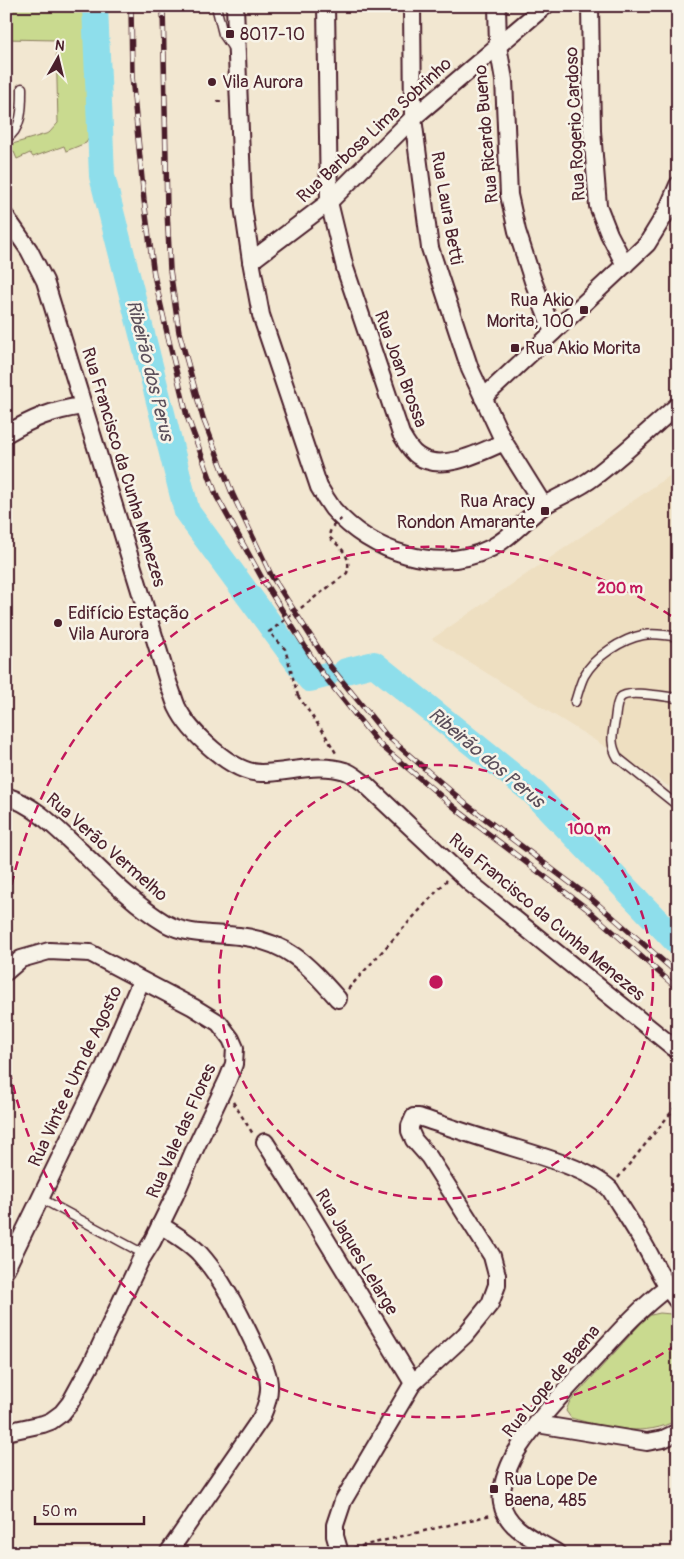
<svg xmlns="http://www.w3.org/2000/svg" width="684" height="1559" viewBox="0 0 684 1559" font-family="Pangolin,sans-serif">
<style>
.built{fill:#eedfc1}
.green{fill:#c9da8f;stroke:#8a7c5d}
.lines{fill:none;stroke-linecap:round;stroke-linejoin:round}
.river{stroke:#8edeeb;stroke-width:26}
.service-casing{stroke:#4a1f2b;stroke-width:11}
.minor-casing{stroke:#4a1f2b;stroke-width:20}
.path{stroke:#4a1f2b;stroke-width:2.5;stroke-dasharray:4 4;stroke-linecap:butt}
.service{stroke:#f7f3e8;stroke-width:8}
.minor{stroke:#f7f3e8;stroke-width:16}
.rail-casing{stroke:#4a1f2b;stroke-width:5.5}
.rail{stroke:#f7f3e8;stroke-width:4;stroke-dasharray:11;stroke-linecap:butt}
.path-bridge{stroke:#4a1f2b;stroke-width:2.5;stroke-dasharray:4 4;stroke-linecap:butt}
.ring{fill:none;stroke:#c2185b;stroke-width:2.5;stroke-dasharray:9 6}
.poi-dot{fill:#4a1f2b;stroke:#f7f3e8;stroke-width:2}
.labels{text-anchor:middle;stroke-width:5;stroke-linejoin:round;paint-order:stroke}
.poi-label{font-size:18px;fill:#4a1f2b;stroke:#f7f3e8;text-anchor:start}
.street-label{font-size:18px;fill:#4a1f2b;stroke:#f7f3e8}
.water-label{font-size:19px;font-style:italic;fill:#5b4f5b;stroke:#f7f3e8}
.centre{fill:#c2185b;stroke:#f7f3e8;stroke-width:2.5}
.ring-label{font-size:15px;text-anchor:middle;font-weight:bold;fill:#c2185b;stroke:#f7f3e8;stroke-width:5;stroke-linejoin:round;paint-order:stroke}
</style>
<rect width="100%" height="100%" fill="#f2e7d1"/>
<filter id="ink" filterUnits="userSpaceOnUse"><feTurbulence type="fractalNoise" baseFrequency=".02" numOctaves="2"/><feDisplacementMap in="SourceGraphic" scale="10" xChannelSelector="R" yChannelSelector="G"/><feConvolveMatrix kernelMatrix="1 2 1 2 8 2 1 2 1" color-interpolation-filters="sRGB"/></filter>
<g filter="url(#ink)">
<path class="built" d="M678,470V792L432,639Z"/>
<g class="green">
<path d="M6,6H89L91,134L86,143L66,151L64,146L33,157L30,153L17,159L14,152L6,154V146L49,133L58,123L56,40L6,39Z"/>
<path d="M660,1313L671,1314L678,1322V1419C647,1439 604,1427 571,1418L566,1411L569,1403L643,1321L651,1315Z"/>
</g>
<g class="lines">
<g class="river">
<path d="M95,6L102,176L187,512L310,679L326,675"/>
<path d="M346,671L374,664L534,793L678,943"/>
</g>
<g class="service-casing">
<g id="service">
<path d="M216,6L223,34L234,50"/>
<path d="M6,139C23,129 22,105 22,88"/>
<path d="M678,698C666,697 627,689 620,698C616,704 616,713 615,720C612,736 610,744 618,758L678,806"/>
<path d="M575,702C578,693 580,684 584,676C594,657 622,639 643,635C654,633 667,635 678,637"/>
<path d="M40,1198L144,1254"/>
</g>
</g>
<g class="minor-casing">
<g id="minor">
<path d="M235,6L243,206L251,261L261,315L319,487C323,494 328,502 333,509C371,552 438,575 491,548C512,537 526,518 545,505C561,495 579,489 594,477C623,455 650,429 678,405"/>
<path d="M326,6L329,202L345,268L401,434C405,441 411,452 418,456C442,473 481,452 504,442"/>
<path d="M412,6L413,118L430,248L470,369L504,442L544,506"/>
<path d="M497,6L498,46L504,80L509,195L517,231L533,281L553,332"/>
<path d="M590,6L592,131L598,206L609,234L625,265"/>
<path d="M6,217L29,250L45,281L169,685C172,692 174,700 177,707C189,732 232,773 261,773C289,773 317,762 345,771C352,773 358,779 364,783L469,882L678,1051"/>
<path d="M251,261L329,202L413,118L545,6"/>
<path d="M483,398L647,244L666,213L678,185"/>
<path d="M6,434C34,418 50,411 82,406"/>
<path d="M6,796C31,804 49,821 68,839C98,867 130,902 165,923C188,936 214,933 239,936C288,942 307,964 338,999"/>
<path d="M6,972L21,959L49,951L90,953L193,1007L219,1023L231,1039L235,1048L234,1064L228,1079L193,1153L175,1195L152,1242L140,1261L94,1359L70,1403L62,1413L51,1421L43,1424L6,1432"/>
<path d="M265,1142L302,1200L413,1383"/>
<path d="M160,1225C174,1234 189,1242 200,1254C224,1281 240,1314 255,1346C261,1359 270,1374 269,1389C269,1399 265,1409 261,1418L168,1553"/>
<path d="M6,1269L105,1065L141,981"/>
<path d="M537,1424L647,1442L663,1439L678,1432"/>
<path d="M340,1553L335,1536V1525L343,1501L413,1383L465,1335L490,1304L497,1285V1275L492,1256L429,1157L414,1140L410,1131V1126L414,1117H419C443,1125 466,1133 489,1140C522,1151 586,1166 610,1189C624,1212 640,1235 652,1259C660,1274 667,1288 678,1302"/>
<path d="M557,1553C538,1541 506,1529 502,1503C499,1487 511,1459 520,1446C538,1419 564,1392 586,1368C612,1340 636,1311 667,1288"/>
</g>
</g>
<g class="path">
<path d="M217,101L225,102"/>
<path d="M298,696L324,733L336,753"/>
<path d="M348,989L447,880"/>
<path d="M233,1102L253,1134"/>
<path d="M618,1178L678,1104"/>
<path d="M353,1548L491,1515"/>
<path d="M246,1553L325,1549"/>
</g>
<use href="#service" class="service"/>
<use href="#minor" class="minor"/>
<g class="rail-casing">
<g id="rail">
<path d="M131,6L132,76L144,200L154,275L168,337L187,416L217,497L263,580L321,672L378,743L461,813L586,908L678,989"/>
<path d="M163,6L167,210L170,270L179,332L203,418L232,493L271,575L330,666L386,735L467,805L593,900L678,974"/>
</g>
</g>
<use href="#rail" class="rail"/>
<path class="path-bridge" d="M298,696L285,649L269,632L347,573C352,556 341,548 329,537C330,527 335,523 343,518"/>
</g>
</g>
<g class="ring">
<circle cx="436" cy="982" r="217"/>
<path d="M676 1345A435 435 0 0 1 6 1050M6 914A435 435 0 0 1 676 619"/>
</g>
<g class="poi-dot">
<rect x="225" y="29" width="10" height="10" rx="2.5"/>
<circle cx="212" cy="82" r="5"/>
<rect x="579" y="305" width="10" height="10" rx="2.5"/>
<rect x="510" y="343" width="10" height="10" rx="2.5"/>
<rect x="540" y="506" width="10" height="10" rx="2.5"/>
<circle cx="58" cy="623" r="5"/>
<rect x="489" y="1484" width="10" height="10" rx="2.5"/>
</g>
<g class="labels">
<g class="poi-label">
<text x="240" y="40">8017-10</text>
<text x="222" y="88">Vila Aurora</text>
<text x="574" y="306" text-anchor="end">Rua Akio<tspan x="574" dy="21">Morita, 100</tspan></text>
<text x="525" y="354">Rua Akio Morita</text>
<text x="535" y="507" text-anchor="end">Rua Aracy<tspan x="535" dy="21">Rondon Amarante</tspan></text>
<text x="68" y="619">Edifício Estação<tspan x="68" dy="21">Vila Aurora</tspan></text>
<text x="504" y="1485">Rua Lope De<tspan x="504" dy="21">Baena, 485</tspan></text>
</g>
<g class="street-label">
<text transform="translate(575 124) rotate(-93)" y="6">Rua Rogerio Cardoso</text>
<text transform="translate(374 130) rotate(-43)" y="6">Rua Barbosa Lima Sobrinho</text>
<text transform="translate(486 134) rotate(-95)" y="6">Rua Ricardo Bueno</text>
<text transform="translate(447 208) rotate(80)" y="6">Rua Laura Betti</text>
<text transform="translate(401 369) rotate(70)" y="6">Rua Joan Brossa</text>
<text transform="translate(124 467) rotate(73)" y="6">Rua Francisco da Cunha Menezes</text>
<text transform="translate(107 847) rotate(41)" y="6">Rua Verão Vermelho</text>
<text transform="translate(547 917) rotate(40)" y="6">Rua Francisco da Cunha Menezes</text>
<text transform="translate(75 1076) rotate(-65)" y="6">Rua Vinte e Um de Agosto</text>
<text transform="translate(181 1131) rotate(-66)" y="6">Rua Vale das Flores</text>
<text transform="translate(357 1252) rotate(59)" y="6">Rua Jaques Lelarge</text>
<text transform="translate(551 1381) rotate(-50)" y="6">Rua Lope de Baena</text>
</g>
<g class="water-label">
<text transform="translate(151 370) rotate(76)" y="7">Ribeirão dos Perus</text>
<text transform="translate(487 757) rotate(40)" y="7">Ribeirão dos Perus</text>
</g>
</g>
<circle cx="436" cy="982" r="8" class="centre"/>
<g class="ring-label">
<text x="620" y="593">200 m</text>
<text x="589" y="834">100 m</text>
</g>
<rect width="684" height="1559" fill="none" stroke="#f7f3e8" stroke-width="25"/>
<rect x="12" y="12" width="659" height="1534" fill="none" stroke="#4a1f2b" stroke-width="2" filter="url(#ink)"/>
<g transform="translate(58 58) rotate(8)" stroke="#f7f3e8" stroke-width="4" paint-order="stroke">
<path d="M0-4L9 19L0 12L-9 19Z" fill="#4a1f2b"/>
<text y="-8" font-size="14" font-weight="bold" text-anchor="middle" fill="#4a1f2b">N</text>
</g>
<path d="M35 1516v8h109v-8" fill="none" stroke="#4a1f2b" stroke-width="2.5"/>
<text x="42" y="1516" font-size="15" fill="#4a1f2b" stroke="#f7f3e8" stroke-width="4" paint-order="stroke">50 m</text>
</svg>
